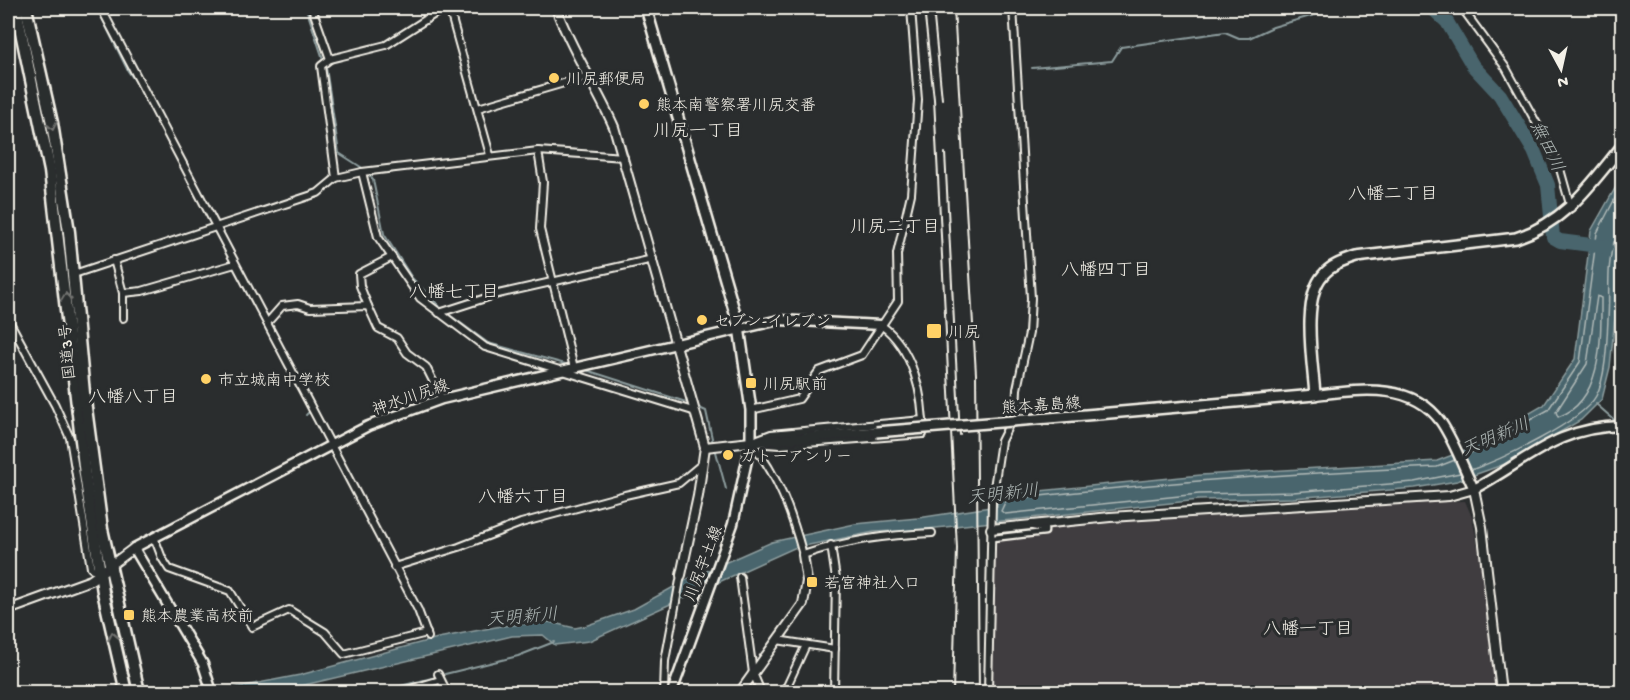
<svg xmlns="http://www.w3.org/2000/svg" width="1630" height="700" viewBox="0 0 1630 700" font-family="'Gochi Hand','Klee One',sans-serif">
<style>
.built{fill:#3f3c3f}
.water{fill:#49656d;stroke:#8d9d9e;stroke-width:1.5}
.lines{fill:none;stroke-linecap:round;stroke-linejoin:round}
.shore{stroke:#b0b9b7;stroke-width:1.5}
.stream{stroke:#8d9d9e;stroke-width:2}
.river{stroke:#49656d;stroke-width:14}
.pedestrian-casing{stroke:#f4f1e8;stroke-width:9}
.minor-casing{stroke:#f4f1e8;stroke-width:10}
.tertiary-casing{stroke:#f4f1e8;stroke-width:12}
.secondary-casing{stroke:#f4f1e8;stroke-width:13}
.primary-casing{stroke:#f4f1e8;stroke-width:14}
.trunk-casing{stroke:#f4f1e8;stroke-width:15}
.pedestrian{stroke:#2a2d2e;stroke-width:4.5}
.minor{stroke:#2a2d2e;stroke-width:6}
.tertiary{stroke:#2a2d2e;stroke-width:8}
.secondary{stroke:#2a2d2e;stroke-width:8}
.primary{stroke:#2a2d2e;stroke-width:9}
.trunk{stroke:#2a2d2e;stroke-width:10}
.rail{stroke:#f4f1e8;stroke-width:2}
.primary-bridge-casing{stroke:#f4f1e8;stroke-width:14;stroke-linecap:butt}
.primary-bridge{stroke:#2a2d2e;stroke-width:9}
.oneway{stroke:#71726f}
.poi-dot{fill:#ffd166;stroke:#2a2d2e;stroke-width:2}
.labels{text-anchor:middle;stroke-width:6;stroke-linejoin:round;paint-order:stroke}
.poi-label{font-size:16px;fill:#f4f1e8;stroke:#2a2d2e;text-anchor:start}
.street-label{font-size:16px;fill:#f4f1e8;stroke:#2a2d2e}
.neighbourhood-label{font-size:18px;fill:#f4f1e8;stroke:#2a2d2e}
.water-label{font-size:18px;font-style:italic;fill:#b0b9b7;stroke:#2a2d2e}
</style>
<rect width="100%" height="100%" fill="#2a2d2e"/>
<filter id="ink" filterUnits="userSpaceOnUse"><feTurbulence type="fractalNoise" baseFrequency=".0167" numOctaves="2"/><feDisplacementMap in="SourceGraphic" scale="12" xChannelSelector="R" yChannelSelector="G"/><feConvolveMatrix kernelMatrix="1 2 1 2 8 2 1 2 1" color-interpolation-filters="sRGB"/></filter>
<g filter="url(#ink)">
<path class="built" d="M1465,501L1472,517L1487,594L1499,692H993L995,529L1366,502Z"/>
<path class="water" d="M1622,176V239L1615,264V317L1610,367L1602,399L1581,420L1505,464L1457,481L1415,488L1293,498L1199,500L917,530L874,532L794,548L589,641L555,645L543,635L512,636L275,692H213L300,675L438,638L501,626L549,622L575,628L585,626L634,609L688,579L772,542L855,524L918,518L997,506L998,495L1201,475L1437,461L1468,449L1544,405L1575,359L1591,231Z"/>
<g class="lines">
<g class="shore">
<path d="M1597,296L1601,298C1601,338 1603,401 1558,417L1556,412L1587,364Z"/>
<path d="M1465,456L1548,410L1580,362L1597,233L1622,185"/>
<path d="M1455,460L1437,467C1293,473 1149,483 1006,500L1001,511L1005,514L1199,494L1293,492L1414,482L1460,473"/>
<path d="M1471,470C1500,460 1582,422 1596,396C1606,378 1607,340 1608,319C1610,293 1606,267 1614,242L1622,238"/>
</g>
<g class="stream">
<path d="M97,8L128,71L143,92"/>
<path d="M306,8L326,68L339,153L364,169"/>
<path d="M1032,68L1112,61L1121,47L1225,32L1239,38H1249L1273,27L1338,8"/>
<path d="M368,173L373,180L384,234L412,278L442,309"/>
<path d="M447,313L488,343L569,365"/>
<path d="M274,342L288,369"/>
<path d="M583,369L689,403"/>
<path d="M290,374L302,395"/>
<path d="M1596,404L1619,424"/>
<path d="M697,407L706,411L713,443"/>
<path d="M306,415L312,409"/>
<path d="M715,448L726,489"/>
<path d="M445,674L518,656L554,642"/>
<path d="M377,692L432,678"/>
</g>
<path class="river" d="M1432,8L1447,22L1473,66L1500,95L1534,151L1548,185L1553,237L1560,241L1606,247"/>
<g class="pedestrian-casing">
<path id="pedestrian" d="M993,538L1045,532V529L1033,527"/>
</g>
<g class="minor-casing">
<g id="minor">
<path d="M101,8L418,610L428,637"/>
<path d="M312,8L330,59"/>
<path d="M422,8L429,17"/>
<path d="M449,8L490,155"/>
<path d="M1462,8L1506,68L1558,162L1571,208"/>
<path d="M103,11L132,8"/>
<path d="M478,108L588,76"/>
<path d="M538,151L543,182L540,229L574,368"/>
<path d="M362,172L378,237L420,298L485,347L696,412"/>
<path d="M336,178L321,66L330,59L386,45L444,8"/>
<path d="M114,260L123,293V318"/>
<path d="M74,274L318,193L336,178L362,172L538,151L624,157"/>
<path d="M123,293L142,291L235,264"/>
<path d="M368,306L360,286L359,274L392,257"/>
<path d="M439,313L498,294L653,259"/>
<path d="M8,319L55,405L70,438L91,568L99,573"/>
<path d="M267,323L282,306L298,304L310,308L368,306L378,328L397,338L407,353L426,367L442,399"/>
<path d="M751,410L799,399L819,371L862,355L898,301L897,254L911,194L918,100L911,8"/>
<path d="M758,439L771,434L923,420"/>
<path d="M751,442C778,475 792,514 803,555C846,540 887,535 932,533"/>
<path d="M767,444L780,445L923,434C924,396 913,348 881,325"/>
<path d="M154,537L162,558L169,569L230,591L252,627L289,610L325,632L344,654L427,633"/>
<path d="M831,545L836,579L834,692"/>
<path d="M394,567L459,547L521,523L625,495L679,483L703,463"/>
<path d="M740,577L753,673L761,692"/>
<path d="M777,640L835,649"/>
<path d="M438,674L447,692"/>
<path d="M400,692L440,680"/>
<path d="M664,692L665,661L681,575"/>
<path d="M780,692L787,686L806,645"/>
<path d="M988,692L992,501L1001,441L1016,411L1017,389L1029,333L1031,298L1013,8"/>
</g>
</g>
<g class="tertiary-casing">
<g id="tertiary">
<path d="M556,8C571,50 596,86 614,127L705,447L698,496L681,575"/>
<path d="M705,447L751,442"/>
<path d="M991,529L1110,517L1449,496L1474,489L1482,527L1501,692"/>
<path d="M8,610L91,580L134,548"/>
<path d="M740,692L803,604L807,581L803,555"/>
</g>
</g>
<g class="secondary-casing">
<g id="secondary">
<path d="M1315,395C1358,390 1412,381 1441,422C1455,443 1463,467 1474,489C1528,460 1556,427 1622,426"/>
<path d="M212,692L203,664L134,548L368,426L442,399L779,320L881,325"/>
<path d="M672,692L733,524L751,442"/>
</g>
</g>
<g class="primary-casing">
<g id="primary">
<path d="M646,8L739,327L751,410V442L876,432"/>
<path d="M1098,414L1315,395C1313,364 1301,299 1323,275C1331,265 1344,261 1356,257L1516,238C1567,221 1590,185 1622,146"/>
</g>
</g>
<g class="trunk-casing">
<g id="trunk">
<path d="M16,8L50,171L85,475L103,592L126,692"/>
<path d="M26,8L52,123L69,232L84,393L102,529L139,692"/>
</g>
</g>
<use href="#pedestrian" class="pedestrian"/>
<use href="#minor" class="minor"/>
<use href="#tertiary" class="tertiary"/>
<use href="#secondary" class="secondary"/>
<use href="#primary" class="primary"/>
<use href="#trunk" class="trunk"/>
<g class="rail">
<path d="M924,8L934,99L957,548L953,692"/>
<path d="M933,8L942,99"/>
<path d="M954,8L976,374L979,692"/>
<path d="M945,153L960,435"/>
</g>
<g class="primary-bridge-casing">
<path id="primary-bridge" d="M876,432L1098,414"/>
</g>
<use href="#primary-bridge" class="primary-bridge"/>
</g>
<defs><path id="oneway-chevron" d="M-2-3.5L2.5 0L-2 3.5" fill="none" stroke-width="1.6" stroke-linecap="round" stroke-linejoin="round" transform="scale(1.5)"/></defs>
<g class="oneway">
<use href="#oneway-chevron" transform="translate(52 126) rotate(79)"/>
<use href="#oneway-chevron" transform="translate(66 297) rotate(-96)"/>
<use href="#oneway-chevron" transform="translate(113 636) rotate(-102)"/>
</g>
</g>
<g class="poi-dot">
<circle cx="554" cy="78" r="6"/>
<circle cx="644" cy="104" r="6"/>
<circle cx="702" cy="320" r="6"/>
<rect x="926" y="323" width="16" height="16" rx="3"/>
<circle cx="206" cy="379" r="6"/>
<rect x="745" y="377" width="12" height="12" rx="3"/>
<circle cx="728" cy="455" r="6"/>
<rect x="806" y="576" width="12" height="12" rx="3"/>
<rect x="123" y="609" width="12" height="12" rx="3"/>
</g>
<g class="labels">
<g class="poi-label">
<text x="566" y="84">川尻郵便局</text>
<text x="656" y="110">熊本南警察署川尻交番</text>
<text x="714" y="326">セブン-イレブン</text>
<text x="948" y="337">川尻</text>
<text x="218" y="385">市立城南中学校</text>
<text x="763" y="389">川尻駅前</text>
<text x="740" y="461">ガトーアンリー</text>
<text x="824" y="588">若宮神社入口</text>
<text x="141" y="621">熊本農業高校前</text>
</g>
<g class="street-label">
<text transform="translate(66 352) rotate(-95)" y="6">国道3号</text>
<text transform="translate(410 396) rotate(-19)" y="6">神水川尻線</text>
<text transform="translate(1041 404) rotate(-4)" y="6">熊本嘉島線</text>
<text transform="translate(702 563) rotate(-69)" y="6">川尻宇土線</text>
</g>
<g class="neighbourhood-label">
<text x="698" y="136">川尻一丁目</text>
<text x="1393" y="199">八幡二丁目</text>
<text x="895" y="232">川尻二丁目</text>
<text x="1106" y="275">八幡四丁目</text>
<text x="454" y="297">八幡七丁目</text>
<text x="133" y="402">八幡八丁目</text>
<text x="523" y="502">八幡六丁目</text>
<text x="1308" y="634">八幡一丁目</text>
</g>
<g class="water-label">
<text transform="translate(1548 146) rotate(64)" y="6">無田川</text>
<text transform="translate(1495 436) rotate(-23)" y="6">天明新川</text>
<text transform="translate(1003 493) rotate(-6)" y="6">天明新川</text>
<text transform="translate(522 616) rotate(-5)" y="6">天明新川</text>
</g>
</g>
<rect width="1630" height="700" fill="none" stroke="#2a2d2e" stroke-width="30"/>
<rect x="15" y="15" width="1600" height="670" fill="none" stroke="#f4f1e8" stroke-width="2" filter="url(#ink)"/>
<g transform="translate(1561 69) rotate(172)" stroke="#2a2d2e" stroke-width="4.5" paint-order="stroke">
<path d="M0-4.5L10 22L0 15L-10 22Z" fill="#f4f1e8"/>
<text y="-9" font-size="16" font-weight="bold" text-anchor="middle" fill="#f4f1e8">N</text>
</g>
</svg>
